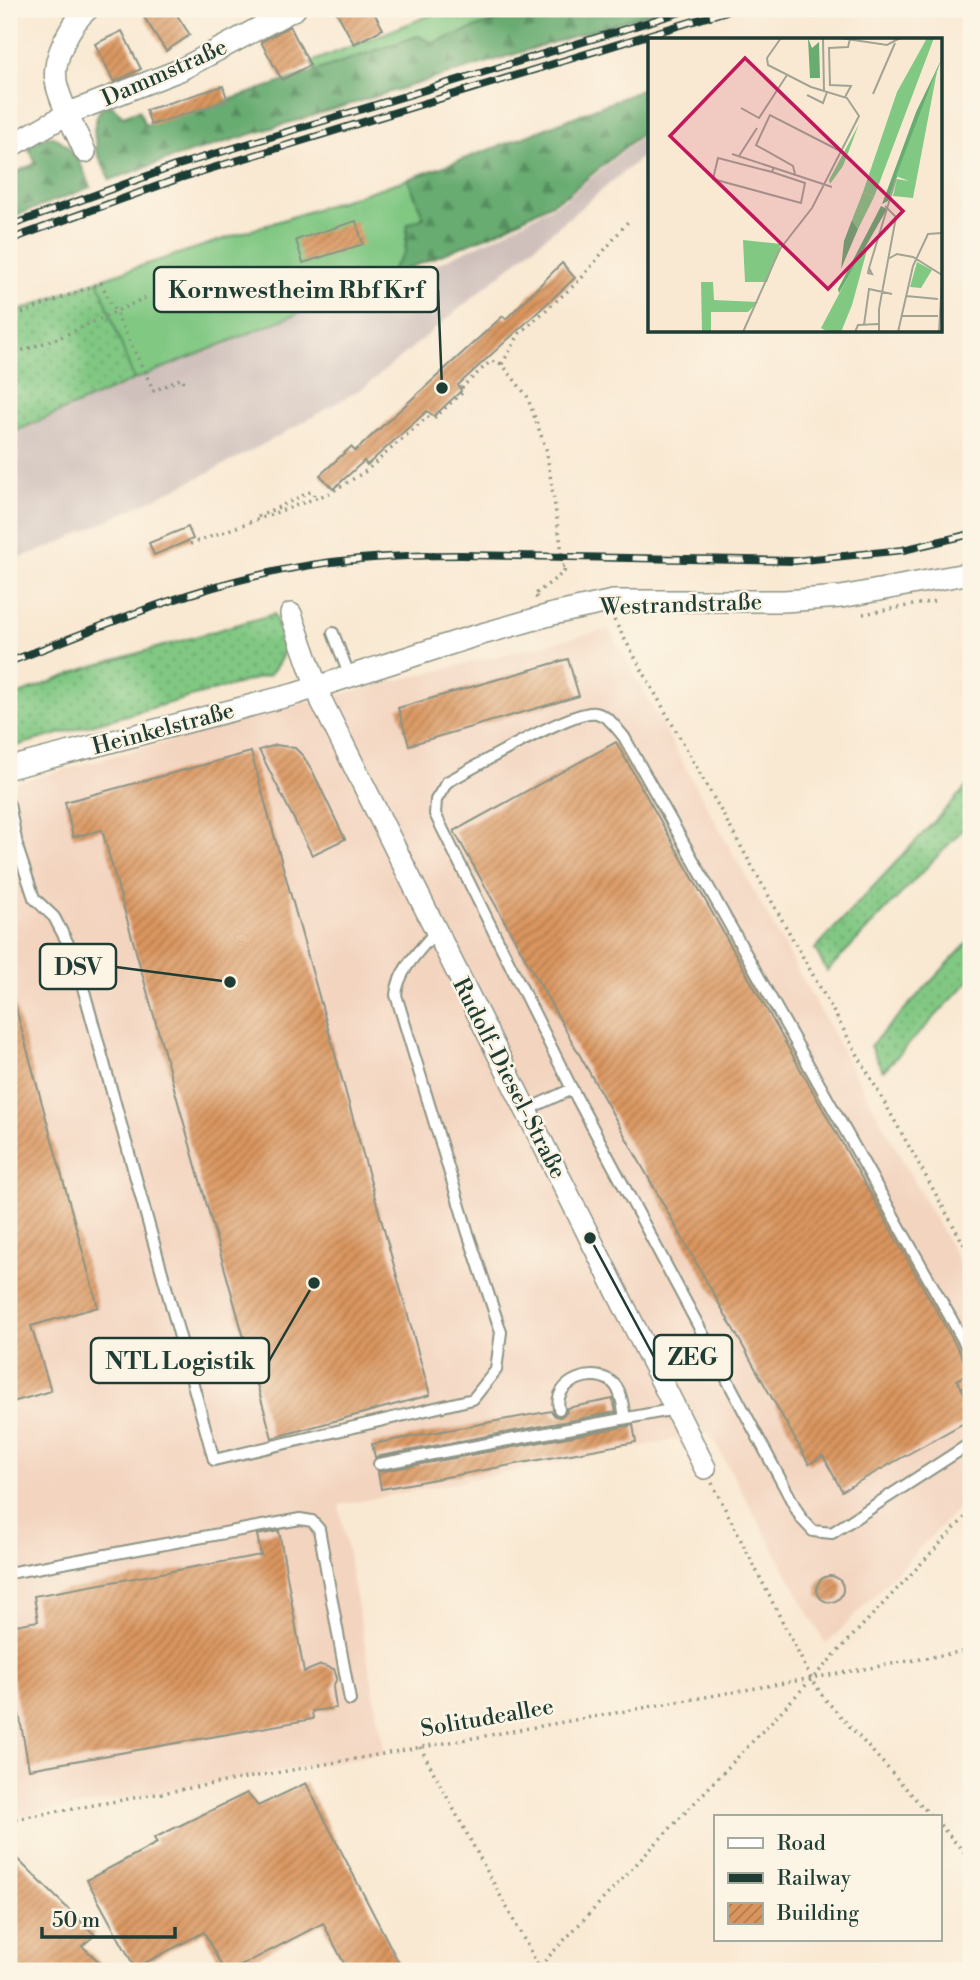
<svg xmlns="http://www.w3.org/2000/svg" width="980" height="1980" viewBox="0 0 980 1980" font-family="'Libre Bodoni',serif">
<style>
.built{fill:#f3d4bf}
.railway{fill:#cfc0bb}
.grass{fill:#81c883;stroke:#50825c;stroke-width:2}
.forest{fill:url(#forest-firs);stroke:#447452;stroke-width:2}
.garden{fill:url(#garden-dots);stroke:#50825c;stroke-width:2}
.building{fill:url(#building-hatch)}
.lines{fill:none;stroke-linecap:round;stroke-linejoin:round}
.lane-casing{stroke:#8c9384;stroke-width:14}
.street-casing{stroke:#8c9384;stroke-width:24}
.path{stroke:#8c9384;stroke-width:3.5;stroke-dasharray:2 5;stroke-linecap:butt}
.lane{stroke:#fff;stroke-width:10}
.street{stroke:#fff;stroke-width:21}
.rail-casing{stroke:#1f3d34;stroke-width:8}
.rail{stroke:#fcf5e5;stroke-width:5;stroke-dasharray:16;stroke-linecap:butt}
.path-bridge{stroke:#8c9384;stroke-width:3.5;stroke-dasharray:2 5;stroke-linecap:butt}
.labels{text-anchor:middle;stroke-width:5;stroke-linejoin:round;paint-order:stroke}
.street-label{font-size:23px;fill:#1f3d34;stroke:#fcf5e5}
.inset-road{fill:none;stroke:#a2a493;stroke-width:2}
.view{fill:#c2185b;fill-opacity:0.15;stroke:#c2185b;stroke-width:3.5}
.inset-edge{fill:none;stroke:#1f3d34;stroke-width:3.5}
.leader{fill:none;stroke:#1f3d34;stroke-width:2.5}
.callout-dot{fill:#1f3d34;stroke:#fcf5e5;stroke-width:2.5}
.callout{fill:#fcf5e5;stroke:#1f3d34;stroke-width:2.5}
.callout-label{font-size:24px;text-anchor:middle;font-weight:bold;fill:#1f3d34}
</style>
<defs>
<pattern id="forest-firs" width="22" height="20" patternUnits="userSpaceOnUse" patternTransform="scale(1.75)"><rect width="22" height="20" fill="#68ac71"/><path d="M5 1l3.5 6h-7zM16 11l3.5 6h-7z" fill="#558d5e"/></pattern>
<pattern id="garden-dots" width="8" height="8" patternUnits="userSpaceOnUse" patternTransform="scale(1.75)"><rect width="8" height="8" fill="#81c883"/><path d="M2 2h.1M6 6h.1" fill="none" stroke="#69a46c" stroke-width="1.8" stroke-linecap="round"/></pattern>
<pattern id="building-hatch" width="6" height="6" patternUnits="userSpaceOnUse" patternTransform="scale(1.75)"><rect width="6" height="6" fill="#da955e"/><path d="M-1 1l2-2M0 6l6-6M5 7l2-2" fill="none" stroke="#b07b4e"/></pattern>
</defs>
<rect width="100%" height="100%" fill="#fcf5e5"/>
<filter id="ink" filterUnits="userSpaceOnUse"><feTurbulence type="fractalNoise" baseFrequency=".0143" numOctaves="2"/><feDisplacementMap in="SourceGraphic" scale="14" xChannelSelector="R" yChannelSelector="G"/><feConvolveMatrix kernelMatrix="1 2 1 2 8 2 1 2 1" color-interpolation-filters="sRGB"/></filter>
<filter id="wash" filterUnits="userSpaceOnUse"><feTurbulence type="fractalNoise" baseFrequency=".00686" numOctaves="4" result="noise"/><feDisplacementMap in="SourceGraphic" scale="28" xChannelSelector="R" yChannelSelector="G"/><feGaussianBlur stdDeviation="1.57" result="paint"/><feColorMatrix in="noise" values="0 0 0 0 0 0 0 0 0 0 0 0 0 0 0 0 0 1.4 0 .05"/><feComposite in="paint" operator="in"/></filter>
<g filter="url(#wash)">
<rect width="100%" height="100%" fill="#f9e9d3"/>
<path class="built" d="M609,629L971,1284V1495L826,1645L710,1433L339,1505L385,1753L9,1818V785L316,700Z"/>
<path class="railway" d="M649,130V151L366,386L279,436L202,476L53,546L9,561V434L268,325L441,262L500,235L567,198Z"/>
<g class="grass">
<path d="M446,9H494L500,19L433,43L417,36L316,71L311,62Z"/>
<path d="M408,179L424,218L408,224L405,252L385,278L134,380L98,280Z"/>
</g>
<g class="forest">
<path d="M570,9H663L173,158L110,180L95,148L97,146C92,132 94,122 101,108L111,105L123,116L139,110L145,125L223,102L418,36L433,43L500,19L537,10L543,17Z"/>
<path d="M649,87V127L567,195L497,232L385,278L405,252L408,224L424,218L408,179L524,137Z"/>
<path d="M47,136C60,137 67,145 74,155L76,154L91,187L9,218V176L36,163L28,147Z"/>
</g>
<g class="garden">
<path d="M494,9H570L543,17L537,10L500,19Z"/>
<path d="M98,280L134,380L9,434V315Z"/>
<path d="M274,614C285,642 291,651 269,675L9,748V698L87,668Z"/>
<path d="M971,782V821L827,971L815,949Z"/>
<path d="M971,939V979L883,1071L870,1046Z"/>
</g>
<g id="blocks">
<g class="building">
<path d="M156,9H173L190,35L166,51L144,17Z"/>
<path d="M335,9H372L383,29L354,44Z"/>
<path d="M290,26L310,65L282,80L261,42Z"/>
<path d="M122,31L141,69L114,82L95,44Z"/>
<path d="M223,86L228,101L151,125L146,110Z"/>
<path d="M356,221L363,244L303,263L296,240Z"/>
<path d="M562,263L575,278L458,385L461,391L434,416L427,411L367,465L364,461L333,489L320,475L351,447L355,451L503,316L506,319Z"/>
<path d="M188,527L193,539L154,555L149,543Z"/>
<path d="M568,659L579,696L409,745L398,708Z"/>
<path d="M616,742L971,1372L957,1380L971,1405V1419L842,1491L823,1456L809,1464L454,831Z"/>
<path d="M276,745L295,748L303,756L312,770L345,839L312,855L259,750Z"/>
<path d="M251,752L430,1395L272,1438L102,830L73,837L65,802Z"/>
<path d="M9,998H13L98,1307L31,1326L51,1391L9,1403Z"/>
<path d="M613,1399L616,1412L375,1457L372,1444L551,1411L555,1416L560,1417L566,1413L567,1408Z"/>
<path d="M633,1425L636,1442L381,1489L378,1472Z"/>
<path d="M279,1531L304,1672L321,1665L334,1669L337,1678L333,1687L336,1708L312,1711L313,1719L29,1769L9,1658V1626L38,1621L34,1596L261,1555L257,1535Z"/>
<circle cx="830" cy="1589" r="13"/>
<path d="M306,1783L403,1971H348L323,1923L231,1971H224L204,1932L139,1966H134L87,1880L157,1843L154,1838L247,1793L258,1806Z"/>
<path d="M9,1851L95,1935L82,1946L109,1971H9Z"/>
</g>
</g>
</g>
<g filter="url(#ink)">
<use href="#blocks" fill-opacity="0" stroke="#8c9384" stroke-width="2"/>
<g class="lines">
<g class="lane-casing">
<g id="lane">
<path d="M333,633L350,677"/>
<path d="M9,804L18,850L34,898L54,917L74,955L214,1460L473,1399L496,1370L501,1332L468,1233L396,995C398,970 421,949 436,931"/>
<path d="M526,1110L572,1089"/>
<path d="M971,1354L624,737C616,728 609,716 596,713C574,708 472,769 447,782L436,800L435,814L572,1089L801,1518L813,1531L832,1533L971,1443"/>
<path d="M559,1409C552,1381 597,1365 615,1385C622,1393 623,1408 625,1418"/>
<path d="M379,1464L676,1409"/>
<path d="M9,1573L300,1519L312,1521L319,1529L350,1700"/>
</g>
</g>
<g class="street-casing">
<g id="street">
<path d="M9,147L69,113L180,70L295,9"/>
<path d="M85,152C77,133 59,101 56,81C52,58 71,23 88,9"/>
<path d="M291,614L322,702L705,1468"/>
<path d="M9,768L295,694L468,638L553,614L613,601H784L841,597L971,573"/>
</g>
</g>
<g class="path">
<path d="M9,318L101,283L154,391L182,378L184,382"/>
<path d="M9,355L61,337"/>
<path d="M258,517L312,491L315,498"/>
<path d="M190,544L330,493L366,471L427,417L434,418L463,392L462,387L491,361L502,364"/>
<path d="M537,598L534,595L564,572L565,566H562L561,545L546,449L527,396L502,364L520,333L580,280L630,219"/>
<path d="M863,614L935,601"/>
<path d="M614,620L971,1257"/>
<path d="M712,1483L811,1678L824,1698L932,1817"/>
<path d="M420,1747L541,1971"/>
<path d="M9,1820L971,1650"/>
<path d="M940,1825L971,1860"/>
<path d="M535,1971L971,1511"/>
</g>
<use href="#lane" class="lane"/>
<use href="#street" class="street"/>
<g class="rail-casing">
<g id="rail">
<path d="M9,226L175,166L691,9"/>
<path d="M9,240L180,178L733,9"/>
<path d="M9,662C91,631 174,594 260,575C327,559 393,555 461,555L794,561L903,550L971,534"/>
</g>
</g>
<use href="#rail" class="rail"/>
<path class="path-bridge" d="M61,337L149,296"/>
</g>
</g>
<g class="labels">
<g class="street-label">
<text transform="translate(164 72) rotate(-24)" y="8">Dammstraße</text>
<text transform="translate(681 604) rotate(-2)" y="8">Westrandstraße</text>
<text transform="translate(163 728) rotate(-15)" y="8">Heinkelstraße</text>
<text transform="translate(510 1078) rotate(63)" y="8">Rudolf-Diesel-Straße</text>
<text transform="translate(487 1717) rotate(-10)" y="8">Solitudeallee</text>
</g>
</g>
<g transform="translate(648 38)">
<rect width="294" height="294" fill="#f9e9d3"/>
<path d="M215,154L226,159L210,191L204,182ZM191,256L204,267L193,294H180L173,290Z" fill="#81c883"/>
<path d="M160,0L164,10L171,4L172,40H162ZM294,20L240,163L234,166L268,74ZM233,168L239,171L191,255L190,251ZM204,182L210,191L193,231L196,203Z" fill="#68ac71"/>
<path d="M269,224L284,232L273,250L262,249Z" fill="#81c883"/>
<path d="M279,0H286L226,159L215,154L249,54ZM290,28L265,160L245,158L249,141L261,143L248,138ZM211,86L195,128L182,146L181,142ZM95,202L133,206L119,244H97ZM215,211L219,212L204,267L194,263L191,256ZM53,244H65L66,262L110,264L100,274H63V294H54Z" fill="#81c883"/>
<path class="inset-road" d="M175,0L176,53M192,0L239,7L252,0M225,56L247,5M159,57L175,65L179,54M197,59L203,48L182,47L181,10L200,9L202,1M93,70L111,80L139,37M84,116L184,149M91,118L109,90M124,134L157,145L153,165L65,141L70,120L124,134L126,129M147,136L145,128L108,107L122,77L194,114M240,221L249,216L265,219L294,237M221,230L224,236L220,235L221,230L248,141M258,258L290,261M254,278H290M216,287L221,251L244,256M95,294L132,211L164,170L211,78L199,60L163,49L120,27L119,20L133,0M207,294L210,287L230,286M231,294V271L248,179L237,168M250,294L265,228L280,196L294,195M291,294L294,241"/>
<path class="view" d="M97,20L255,173L180,251L22,98Z"/>
<rect width="294" height="294" class="inset-edge"/>
</g>
<path class="leader" d="M442 388L438 290M230 982L116 967M590 1238L654 1357M314 1283L269 1361"/>
<g class="callout-dot">
<circle cx="442" cy="388" r="7"/>
<circle cx="230" cy="982" r="7"/>
<circle cx="590" cy="1238" r="7"/>
<circle cx="314" cy="1283" r="7"/>
</g>
<g class="callout">
<rect x="154" y="267" width="284" height="45" rx="7"/>
<rect x="40" y="944" width="76" height="45" rx="7"/>
<rect x="654" y="1335" width="78" height="45" rx="7"/>
<rect x="91" y="1338" width="178" height="45" rx="7"/>
</g>
<g class="callout-label">
<text x="296" y="298">Kornwestheim Rbf Krf</text>
<text x="78" y="975">DSV</text>
<text x="693" y="1365">ZEG</text>
<text x="180" y="1369">NTL Logistik</text>
</g>
<rect width="980" height="1980" fill="none" stroke="#fcf5e5" stroke-width="35"/>
<rect x="714" y="1815" width="228" height="126" fill="#fcf5e5" stroke="#a4ab9e" stroke-width="2"/>
<rect x="728" y="1838" width="35" height="10" fill="#ffffff" stroke="#a4ab9e" stroke-width="2"/>
<text x="777" y="1850" font-size="21" fill="#1f3d34">Road</text>
<rect x="728" y="1873" width="35" height="10" fill="#1f3d34" stroke="#a4ab9e" stroke-width="2"/>
<text x="777" y="1885" font-size="21" fill="#1f3d34">Railway</text>
<rect x="728" y="1903" width="35" height="21" fill="url(#building-hatch)" stroke="#a4ab9e" stroke-width="2"/>
<text x="777" y="1920" font-size="21" fill="#1f3d34">Building</text>
<path d="M42 1927v10h133v-10" fill="none" stroke="#1f3d34" stroke-width="3.5"/>
<text x="52" y="1927" font-size="21" fill="#1f3d34" stroke="#fcf5e5" stroke-width="5" paint-order="stroke">50 m</text>
</svg>
